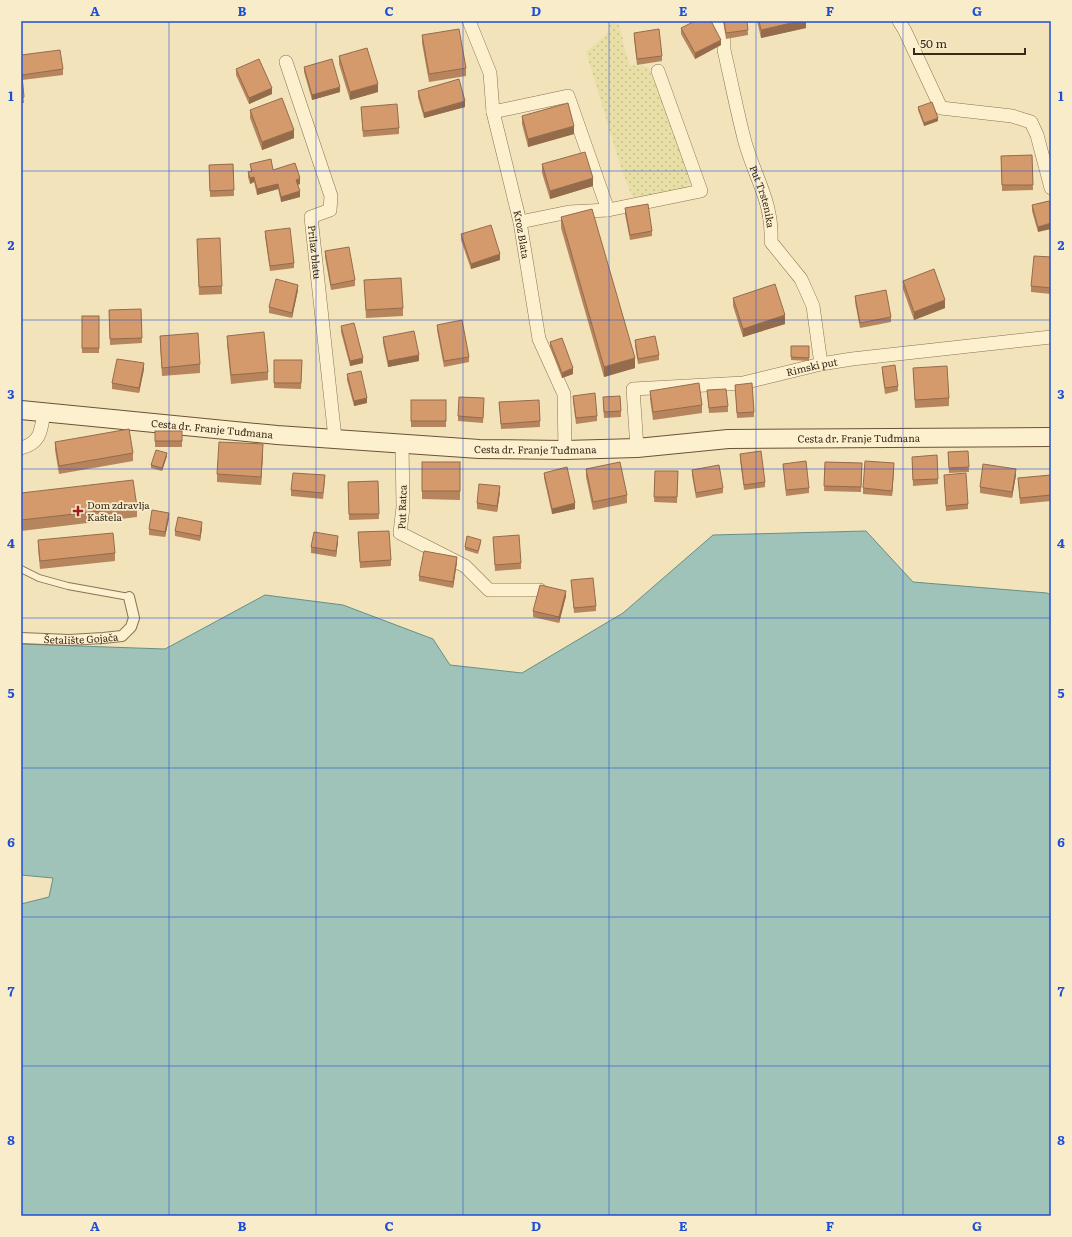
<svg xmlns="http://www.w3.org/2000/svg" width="1072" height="1237" viewBox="0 0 1072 1237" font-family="Literata,serif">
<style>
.farmland{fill:url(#farmland-dots)}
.water{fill:#9fc2b9;stroke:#669087}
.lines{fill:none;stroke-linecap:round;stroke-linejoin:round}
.service-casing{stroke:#8a7253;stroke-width:8}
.pedestrian-casing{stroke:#8a7253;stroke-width:12}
.minor-casing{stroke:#8a7253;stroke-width:14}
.secondary-casing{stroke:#6c5236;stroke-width:20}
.service{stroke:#fcf0ce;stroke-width:6}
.pedestrian{stroke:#fcf0ce;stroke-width:10}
.minor{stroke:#fcf0ce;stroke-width:13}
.secondary{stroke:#fcf0ce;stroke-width:18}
.wall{fill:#b6845d}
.shaded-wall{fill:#946c4c}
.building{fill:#d49a6c;stroke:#946c4c}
.grid{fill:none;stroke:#1d4ed8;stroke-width:1;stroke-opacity:0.55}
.poi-dot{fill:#9f1f1d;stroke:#f9ecca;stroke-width:1.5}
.labels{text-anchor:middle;stroke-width:3.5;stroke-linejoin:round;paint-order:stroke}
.street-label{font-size:10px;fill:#382919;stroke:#f9ecca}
.poi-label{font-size:10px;fill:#382919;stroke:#f9ecca;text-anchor:start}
.neatline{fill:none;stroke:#1d4ed8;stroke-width:1.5}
.grid-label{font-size:13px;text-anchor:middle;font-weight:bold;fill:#1d4ed8}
</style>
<defs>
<pattern id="farmland-dots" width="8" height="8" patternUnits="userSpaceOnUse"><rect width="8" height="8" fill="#e8dfa7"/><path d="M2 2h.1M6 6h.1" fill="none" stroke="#c8bf8f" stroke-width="1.8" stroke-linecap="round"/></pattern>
</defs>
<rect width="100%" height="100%" fill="#f2e3ba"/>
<path class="farmland" d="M616,21L620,27L625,50L630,65L648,67L661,96L693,182L687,187L662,195L633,198L621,168L586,52L606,35L610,24Z"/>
<path class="water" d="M866,531L913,582L1047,593L1051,595V1216H21V904L49,897L53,878L21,875V644L165,649L265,595L343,605L433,639L450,665L522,673L623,613L713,535Z"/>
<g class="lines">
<g class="service-casing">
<path id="service" d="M21,569L39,578L68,586L129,597"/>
</g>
<g class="pedestrian-casing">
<g id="pedestrian">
<path id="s1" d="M21,638L69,640L103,638L122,636L131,627L134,618L129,597"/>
</g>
</g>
<g class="minor-casing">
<g id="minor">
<path id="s2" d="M469,21L490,73L493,112L520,222L539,339L564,394L565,450"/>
<path id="s3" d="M716,21L724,35V50C731,80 737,112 745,142C755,178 773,202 771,242L801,279L813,306L821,364"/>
<path d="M899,21L905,31L941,108L1012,116L1031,122L1037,135L1051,188"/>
<path id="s4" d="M286,62L331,196L330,210L311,217L335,438"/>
<path d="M493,112L568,96L608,210L569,212L520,222"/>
<path d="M608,210L701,191L658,71"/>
<path d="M402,443L403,507L400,533L465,566L489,590H540"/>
<path d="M21,448C41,443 41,430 44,412"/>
<path id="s5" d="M637,448L633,389L743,383L821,364L852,359L1051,337"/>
</g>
</g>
<g class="secondary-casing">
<g id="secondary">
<path id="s6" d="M21,410L277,435L479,449L565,450L637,448L728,439L1051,437"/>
</g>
</g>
<use href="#service" class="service"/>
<use href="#pedestrian" class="pedestrian"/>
<use href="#minor" class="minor"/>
<use href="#secondary" class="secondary"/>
</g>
<g class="wall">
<path d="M723,21H747L748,35L726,39Z"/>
<path d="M757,21H806V28L761,38Z"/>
<path d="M681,28L721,45L695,59L681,34Z"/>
<path d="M634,33L662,56V61L637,65L634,38Z"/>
<path d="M422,35L466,68V76L429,82L422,43Z"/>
<path d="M21,55L63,69V75L22,80L24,103H21Z"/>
<path d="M339,56L378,92L350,100L339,64Z"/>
<path d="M304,67L340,92L312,100L304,72Z"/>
<path d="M236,69L272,94L249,104L236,75Z"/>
<path d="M418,91L465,107L424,118L418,97Z"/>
<path d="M361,107L399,128V134L363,137Z"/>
<path d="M918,107L938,121L924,126L918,110Z"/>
<path d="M250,110L294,138L262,150L250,118Z"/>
<path d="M522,116L574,134L528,147L522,124Z"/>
<path d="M1032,155L1033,190L1002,191L1001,156Z"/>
<path d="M233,164L234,196L210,197L209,165Z"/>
<path d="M250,164L273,170L300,184L298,185L300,197L281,202L278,189L257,195L254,182L250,184L248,177V172L251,171Z"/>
<path d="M542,164L593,186L550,199L542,173Z"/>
<path d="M1049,201L1038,232L1032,211V205Z"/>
<path d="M625,208L652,231V236L630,240L625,214Z"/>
<path d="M561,217L635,368L604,377L561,228Z"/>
<path d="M265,231L294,263V268L270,271L265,236Z"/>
<path d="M461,234L500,260L471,269L461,240Z"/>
<path d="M197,239L222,286V294L199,295Z"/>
<path d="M325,251L355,280V286L331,290L325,257Z"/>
<path d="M1051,257V294L1031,292V286Z"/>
<path d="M364,280L403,308V316L366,318Z"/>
<path d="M903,281L945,308L914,320L903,289Z"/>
<path d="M298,290L292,318L269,313V307Z"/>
<path d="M855,296L891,317V322L860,328L855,302Z"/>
<path d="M733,298L785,324L743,337L733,306Z"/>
<path d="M141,309L142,343L110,345L109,310Z"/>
<rect x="82" y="316" width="17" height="37"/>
<path d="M437,325L469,357V362L444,367L437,330Z"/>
<path d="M341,326L363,363L350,366L341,332Z"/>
<path d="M160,336L200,364V373L162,376L160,344Z"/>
<path d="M227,336L268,372V380L231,384L227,344Z"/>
<path d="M383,337L419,361L388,367L383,343Z"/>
<path d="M635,340L659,355V360L638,364L635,346Z"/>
<path d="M550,342L573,374L562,378L550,347Z"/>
<path d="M791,346H809V361L791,360Z"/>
<path d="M274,360H302L301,389L274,388Z"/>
<path d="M882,367L898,386V391L885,394L882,372Z"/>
<path d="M913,368L949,398V406L915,408Z"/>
<path d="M144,369L139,393L112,389V383Z"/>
<path d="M347,374L367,403L354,406L347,380Z"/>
<path d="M735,385L754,412V417L737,418Z"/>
<path d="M707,390L728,406V412L709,413Z"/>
<path d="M650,391L702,405V413L653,420L650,399Z"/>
<path d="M573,396L597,416V421L576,424L573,401Z"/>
<rect x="411" y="400" width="35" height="27"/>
<path d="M499,402L540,421V427L501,429Z"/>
<path d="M603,402L621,411V417L604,418Z"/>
<path d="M484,404L483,423L458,421V416Z"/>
<rect x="155" y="431" width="27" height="16"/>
<path d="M55,442L133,453V461L59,474L55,450Z"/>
<path d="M968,451L969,472L949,473L948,452Z"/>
<path d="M263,453L261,485L217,482V474Z"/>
<path d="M740,454L765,482V487L744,490L740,460Z"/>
<path d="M167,456L162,471L151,468V465Z"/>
<path d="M422,462H460V500L422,499Z"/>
<path d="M825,462L862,463L861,492L824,491Z"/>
<path d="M912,462L938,479V484L913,486Z"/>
<path d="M783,464L809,488V493L786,496Z"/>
<path d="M586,469L627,495V503L593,510L586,477Z"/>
<path d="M894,469L892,496L863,494V488Z"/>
<path d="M692,470L723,488V493L696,498L692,475Z"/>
<path d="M655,471H678L677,503L654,502Z"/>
<path d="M544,473L575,509L552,514L544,478Z"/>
<path d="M944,475L968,504V509L946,511Z"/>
<path d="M1016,475L1012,498L980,493V487Z"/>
<path d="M1051,475V501L1020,504L1018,478Z"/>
<path d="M325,481L323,499L291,496V490Z"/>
<path d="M378,481L379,519L349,520L348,482Z"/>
<path d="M500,492L497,512L477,509V503Z"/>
<path d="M21,493L137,507V517L21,531Z"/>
<path d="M169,518L165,537L149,535V529Z"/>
<path d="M202,528L200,541L175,536V531Z"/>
<path d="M358,532L391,560V566L360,568Z"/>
<path d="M493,537L521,563V569L495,571Z"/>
<path d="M38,540L115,553V561L40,569L38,548Z"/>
<path d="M338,541L336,557L311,553V547Z"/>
<path d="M481,543L478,554L465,550V547Z"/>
<path d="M457,562L453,588L419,581V576Z"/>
<path d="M571,580L596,606V611L574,613Z"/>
<path d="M566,596L559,623L533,617V611Z"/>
</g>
<g class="shaded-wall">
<path d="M800,21H806V28L761,38V30Z"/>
<path d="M721,40V45L695,59V53Z"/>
<path d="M378,84V92L350,100V92Z"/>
<path d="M340,87V92L312,100V95Z"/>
<path d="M272,88V94L249,104V98Z"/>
<path d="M465,101V107L424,118V113Z"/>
<path d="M938,118V121L924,126V123Z"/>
<path d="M574,126V134L528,147V139Z"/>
<path d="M294,130V138L262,150V142Z"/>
<path d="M254,177V182L250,184V178Z"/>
<path d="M300,178V184L296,185V180Z"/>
<path d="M593,178V186L550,199V191Z"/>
<path d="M278,184V189L257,195V189Z"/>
<path d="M300,191V197L281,202V197Z"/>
<path d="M1051,223V229L1038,232V227Z"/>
<path d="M500,254V260L471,269V264Z"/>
<path d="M298,285V290L292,318V313Z"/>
<path d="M945,300V308L914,320V312Z"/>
<path d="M785,315V324L743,337V329Z"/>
<path d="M419,355V361L388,367V361Z"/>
<path d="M363,358V363L350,366V361Z"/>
<path d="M635,358V368L604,377V367Z"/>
<path d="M144,363V369L139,393V388Z"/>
<path d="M573,368V374L562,378V373Z"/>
<path d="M367,398V403L354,406V401Z"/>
<path d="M263,444V453L261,485V477Z"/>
<path d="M167,453V456L162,471V468Z"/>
<path d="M894,463V469L892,496V491Z"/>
<path d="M1016,469V475L1012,498V492Z"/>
<path d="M500,486V492L497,512V506Z"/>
<path d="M575,503V509L552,514V509Z"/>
<path d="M169,513V518L165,537V532Z"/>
<path d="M202,522V528L200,541V536Z"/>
<path d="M338,536V541L336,557V551Z"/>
<path d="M457,557V562L453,588V582Z"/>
<path d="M566,591V596L559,623V617Z"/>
</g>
<g class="building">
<path d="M695,21H711L721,40L695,53L681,28Z"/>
<path d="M724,21H747L748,30L726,33Z"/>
<path d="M759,21H800L761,30Z"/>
<path d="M459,29L466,68L429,74L422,35Z"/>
<path d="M659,29L662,56L637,59L634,33Z"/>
<path d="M367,48L378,84L350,92L339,56Z"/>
<path d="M60,50L63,69L22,75L21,69V55Z"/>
<path d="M259,59L272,88L249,98L236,69Z"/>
<path d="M332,59L340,87L312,95L304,67Z"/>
<path d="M21,75H22L24,97L21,98Z"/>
<path d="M459,79L465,101L424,113L418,91Z"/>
<path d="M282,98L294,130L262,142L250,110Z"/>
<path d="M932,102L938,118L924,123L918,107Z"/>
<path d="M568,103L574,126L528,139L522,116Z"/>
<path d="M397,104L399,128L363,131L361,107Z"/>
<path d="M585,152L593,178L550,191L542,164Z"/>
<path d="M1032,155L1033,185H1002L1001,156Z"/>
<path d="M271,159L273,170L295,163L300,178L296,180L300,191L281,197L278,184L257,189L254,177L250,178L248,172L252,171L250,164Z"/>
<path d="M233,164L234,190L210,191L209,165Z"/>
<path d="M1049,201L1051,206V223L1038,227L1032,205Z"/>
<path d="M648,204L652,231L630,235L625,208Z"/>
<path d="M592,209L635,358L604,367L561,217Z"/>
<path d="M491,225L500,254L471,264L461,234Z"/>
<path d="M290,228L294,263L270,266L265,231Z"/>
<path d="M220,238L222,286L199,287L197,239Z"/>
<path d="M349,247L355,280L331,285L325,251Z"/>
<path d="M1034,256L1051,257V288L1031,286Z"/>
<path d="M934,269L945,300L914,312L903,281Z"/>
<path d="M401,278L403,308L366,310L364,280Z"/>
<path d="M276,279L298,285L292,313L269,307Z"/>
<path d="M775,284L785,315L743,329L733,298Z"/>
<path d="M886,290L891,317L860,323L855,296Z"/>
<path d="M141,309L142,338L110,339L109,310Z"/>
<rect x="82" y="316" width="17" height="32"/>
<path d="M462,320L469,357L444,361L437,325Z"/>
<path d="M354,323L363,358L350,361L341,326Z"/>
<path d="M414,331L419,355L388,361L383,337Z"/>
<path d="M264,332L268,372L231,375L227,336Z"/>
<path d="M198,333L200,364L162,368L160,336Z"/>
<path d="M655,336L659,355L638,359L635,340Z"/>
<path d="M562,338L573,368L562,373L550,342Z"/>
<path d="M791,346H809V358L791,357Z"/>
<path d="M117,359L144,363L139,388L112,383Z"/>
<path d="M274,360H302L301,383H274Z"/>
<path d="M895,365L898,386L885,388L882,367Z"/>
<path d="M947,366L949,398L915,400L913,368Z"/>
<path d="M361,371L367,398L354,401L347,374Z"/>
<path d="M699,383L702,405L653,412L650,391Z"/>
<path d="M752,383L754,412L737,413L735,385Z"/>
<path d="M726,389L728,406L709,408L707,390Z"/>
<path d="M595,393L597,416L576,418L573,396Z"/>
<path d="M620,396L621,411L604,412L603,397Z"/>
<path d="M459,397L484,398L483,418L458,416Z"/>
<rect x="411" y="400" width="35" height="21"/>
<path d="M539,400L540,421L501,424L499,402Z"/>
<path d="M129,429L133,453L59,466L55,442Z"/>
<rect x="155" y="431" width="27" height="10"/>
<path d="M219,442L263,444L261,477L217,474Z"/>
<path d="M156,450L167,453L162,468L151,465Z"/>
<path d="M761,451L765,482L744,485L740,454Z"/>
<path d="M968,451L969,467L949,468L948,452Z"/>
<path d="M937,455L938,479L913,480L912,457Z"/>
<path d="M806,461L809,488L786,490L783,464Z"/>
<path d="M865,461L894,463L892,491L863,488Z"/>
<rect x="422" y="462" width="38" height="29"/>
<path d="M620,462L627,495L593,502L586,469Z"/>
<path d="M825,462L862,463L861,487L824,486Z"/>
<path d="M983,464L1016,469L1012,492L980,487Z"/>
<path d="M719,465L723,488L696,493L692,470Z"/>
<path d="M567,467L575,503L552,509L544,473Z"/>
<path d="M655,471H678L677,497H654Z"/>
<path d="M293,473L325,475L323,493L291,490Z"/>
<path d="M966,473L968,504L946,506L944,475Z"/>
<path d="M1051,475V495L1020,498L1018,478Z"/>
<path d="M133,480L137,507L21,520V493Z"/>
<path d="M378,481L379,514H349L348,482Z"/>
<path d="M479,484L500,486L497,506L477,503Z"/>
<path d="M152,510L169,513L165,532L149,529Z"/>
<path d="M178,517L202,522L200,536L175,531Z"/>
<path d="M389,531L391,560L360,562L358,532Z"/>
<path d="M314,532L338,536L336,551L311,547Z"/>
<path d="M113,533L115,553L40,561L38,540Z"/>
<path d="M519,535L521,563L495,565L493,537Z"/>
<path d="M467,536L481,540L478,551L465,547Z"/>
<path d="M424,551L457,557L453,582L419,576Z"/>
<path d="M593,578L596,606L574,608L571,580Z"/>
<path d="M540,585L566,591L559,617L533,611Z"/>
</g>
<path class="grid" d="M169,21V1216M316,21V1216M463,21V1216M609,21V1216M756,21V1216M903,21V1216M21,171H1051M21,320H1051M21,469H1051M21,618H1051M21,768H1051M21,917H1051M21,1066H1051"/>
<path class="poi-dot" d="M76 505h4v4h4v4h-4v4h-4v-4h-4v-4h4z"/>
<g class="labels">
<g class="street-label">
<text dy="4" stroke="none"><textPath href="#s3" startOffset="183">Put Trstenika</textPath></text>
<text dy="4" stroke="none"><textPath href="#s2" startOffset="221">Kroz Blata</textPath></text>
<text dy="4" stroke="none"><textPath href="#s4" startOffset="211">Prilaz blatu</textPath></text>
<text dy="4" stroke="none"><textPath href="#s5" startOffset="240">Rimski put</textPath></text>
<text dy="4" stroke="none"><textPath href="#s6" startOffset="192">Cesta dr. Franje Tuđmana</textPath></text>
<text dy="4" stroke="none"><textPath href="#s6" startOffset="840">Cesta dr. Franje Tuđmana</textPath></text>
<text dy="4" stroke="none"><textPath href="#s6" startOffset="516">Cesta dr. Franje Tuđmana</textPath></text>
<text transform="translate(402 507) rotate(-88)" y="4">Put Ratca</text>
<text dy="4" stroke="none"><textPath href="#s1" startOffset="60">Šetalište Gojača</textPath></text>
</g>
<g class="poi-label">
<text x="87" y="509">Dom zdravlja<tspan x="87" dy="12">Kaštela</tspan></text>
</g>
</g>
<rect width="1072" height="1237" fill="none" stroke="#f9ecca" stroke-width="44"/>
<path d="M914 48v6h111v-6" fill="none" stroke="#382919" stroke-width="2"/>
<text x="920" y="48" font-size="12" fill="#382919" stroke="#f9ecca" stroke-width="3" paint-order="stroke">50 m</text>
<rect x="22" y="22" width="1028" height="1193" class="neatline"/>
<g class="grid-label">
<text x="95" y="16">A</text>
<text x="242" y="16">B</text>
<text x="389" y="16">C</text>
<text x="536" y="16">D</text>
<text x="683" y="16">E</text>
<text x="830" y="16">F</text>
<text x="977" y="16">G</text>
<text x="11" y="101">1</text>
<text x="1061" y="101">1</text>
<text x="11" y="250">2</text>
<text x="1061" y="250">2</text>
<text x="11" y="399">3</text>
<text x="1061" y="399">3</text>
<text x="11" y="548">4</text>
<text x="1061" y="548">4</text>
<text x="11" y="698">5</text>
<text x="1061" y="698">5</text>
<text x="11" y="847">6</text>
<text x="1061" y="847">6</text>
<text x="11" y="996">7</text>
<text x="1061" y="996">7</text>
<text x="11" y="1145">8</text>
<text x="1061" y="1145">8</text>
<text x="95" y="1231">A</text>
<text x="242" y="1231">B</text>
<text x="389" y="1231">C</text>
<text x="536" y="1231">D</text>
<text x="683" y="1231">E</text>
<text x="830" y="1231">F</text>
<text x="977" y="1231">G</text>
</g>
</svg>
